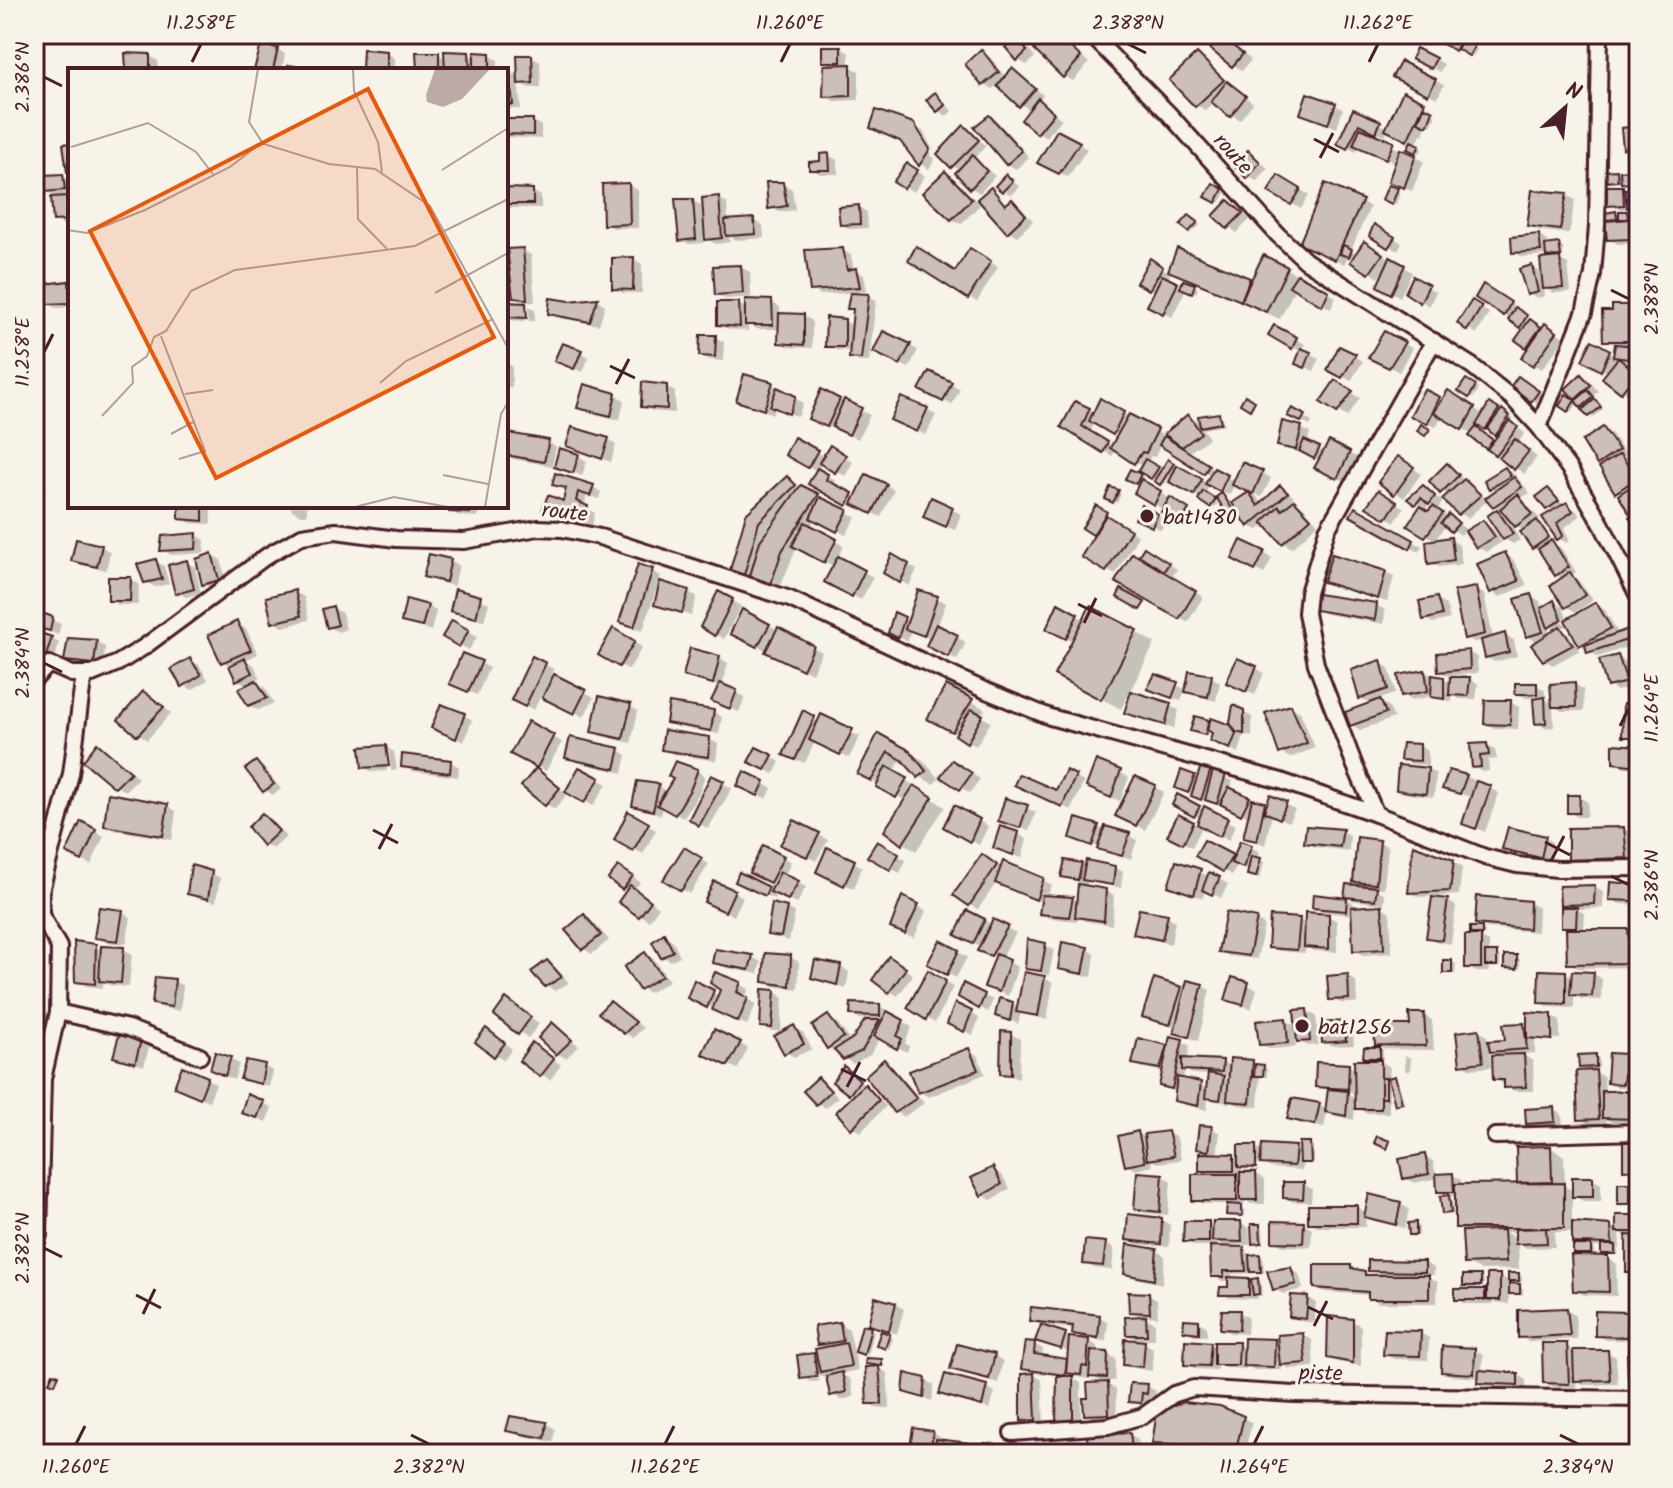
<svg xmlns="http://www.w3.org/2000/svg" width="1673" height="1488" viewBox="0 0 1673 1488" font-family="Kalam,sans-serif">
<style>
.shadow{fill:#0003;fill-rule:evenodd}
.building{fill:#ccbfb9;stroke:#4a1f2b;stroke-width:2}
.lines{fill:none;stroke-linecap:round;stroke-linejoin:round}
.minor-casing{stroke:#4a1f2b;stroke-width:20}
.minor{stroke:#f7f3e8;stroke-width:14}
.ticks{fill:none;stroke:#4a1f2b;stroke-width:3}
.poi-dot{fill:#4a1f2b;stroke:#f7f3e8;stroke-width:3}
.labels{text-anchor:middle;stroke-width:6;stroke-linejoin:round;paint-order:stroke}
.street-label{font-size:22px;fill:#4a1f2b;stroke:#f7f3e8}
.poi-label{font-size:22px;fill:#4a1f2b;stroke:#f7f3e8;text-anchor:start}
.inset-road{fill:none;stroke:#b29e9c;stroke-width:2}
.view{fill:#e8590c;fill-opacity:0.15;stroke:#e8590c;stroke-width:4}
.inset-edge{fill:none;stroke:#4a1f2b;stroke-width:4}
.neatline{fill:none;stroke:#4a1f2b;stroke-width:3}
.ticks-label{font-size:20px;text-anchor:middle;fill:#4a1f2b}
</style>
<rect width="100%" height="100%" fill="#f7f3e8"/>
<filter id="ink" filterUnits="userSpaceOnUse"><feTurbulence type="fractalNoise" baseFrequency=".0125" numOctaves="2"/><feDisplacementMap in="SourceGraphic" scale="16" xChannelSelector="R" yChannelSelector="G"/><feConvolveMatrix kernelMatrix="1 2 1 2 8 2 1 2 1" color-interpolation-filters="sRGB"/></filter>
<g filter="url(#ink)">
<g class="shadow">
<path d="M1023,34H1055L1089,63L1073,81L1064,76L1039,47Z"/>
<path d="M1446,34H1465L1473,39L1470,45L1477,49L1473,56L1466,52L1464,54L1442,42Z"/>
<path d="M1517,34H1558L1556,41Z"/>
<path d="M1017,40L1025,44L1035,57L1027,65L1018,60Z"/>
<path d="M1230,43L1251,60L1242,71L1213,49Z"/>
<path d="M841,48L849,53V66L859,71V100L834,101L825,96L834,67L824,61Z"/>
<path d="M277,49L285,54L282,70H256Z"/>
<path d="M981,52L990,57L1006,79L1013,71L1021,76L1043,95L1038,101L1062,119L1046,137L1038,132L1030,111L998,84L992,89L984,84Z"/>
<path d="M386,53L395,58V70H364Z"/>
<path d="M438,54L446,59L469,54L476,59L489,55L498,60V70H419Z"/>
<path d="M150,56L158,61V70H128Z"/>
<path d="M1197,56L1253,103L1240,120L1214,102L1205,110L1196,105Z"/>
<path d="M531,57L540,62L541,87L529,88L518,81L521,109H508L504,70L520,77Z"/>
<path d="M1435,59L1444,64L1440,72L1422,63Z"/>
<path d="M1401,63L1444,85L1437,98L1403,81Z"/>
<path d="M1404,94L1433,109L1431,112L1436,115L1431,126L1426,124L1423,135L1421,134L1416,146L1422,149L1420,153L1410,148L1413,142L1388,130L1385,136L1368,128L1365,133L1424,161L1412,191L1399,186L1397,163L1359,146L1356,152L1339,143L1354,111L1388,128Z"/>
<path d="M935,95L943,100L952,111L947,116L938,111Z"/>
<path d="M1335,105L1343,109L1337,128L1302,113Z"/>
<path d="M989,117L998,122L1029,157L1016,169L1007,164Z"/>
<path d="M506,121H533L541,126V139L506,137Z"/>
<path d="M913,125L933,158L936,157L929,169L921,164L903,142Z"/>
<path d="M965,128L986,146L974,158L995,176L980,193L971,188L960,171L940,154Z"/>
<path d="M1639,128V172L1631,167L1637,154L1625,148Z"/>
<path d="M920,129L923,131L937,156Z"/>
<path d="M1058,132L1087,149L1068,177L1040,162Z"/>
<path d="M1248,152L1268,168L1257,182L1236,166Z"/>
<path d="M828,155L837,160L838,174H820L811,169Z"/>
<path d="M908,165L925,176L914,192L896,182Z"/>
<path d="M1616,172L1622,175L1639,172V243L1618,244L1609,239L1615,223L1608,219L1616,213L1621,216V209L1609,204L1623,188L1628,191L1636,190L1622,182L1605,181ZM1621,209H1633V216Z"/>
<path d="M945,174L954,178L980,205L961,224L952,219Z"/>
<path d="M63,176L70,180V225H63L55,220L60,199L47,191Z"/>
<path d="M1006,176L1020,187L1011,195L1003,190Z"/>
<path d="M1279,178L1309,195L1301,209L1271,191Z"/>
<path d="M783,184L792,189L795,210L779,212L770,207Z"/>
<path d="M629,185L638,190V228H614L605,223Z"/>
<path d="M1213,186L1226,193L1220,203L1208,196Z"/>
<path d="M506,190L533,191L541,196V208H506Z"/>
<path d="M991,190L1008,205L1012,202L1021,207L1033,221L1017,236L1009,231Z"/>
<path d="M1397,190L1400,192L1396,204L1388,201Z"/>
<path d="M1534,192L1567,195L1575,200L1569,234L1538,230L1529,225Z"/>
<path d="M718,198L727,203L728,222L754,220L763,225L764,238L736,240L729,236L730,242L716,244L703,237L704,243L689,244L681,239L693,201L705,208Z"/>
<path d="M1229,202L1250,219L1237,233L1216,216Z"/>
<path d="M1362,202L1370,207L1351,250L1358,254L1374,248L1412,272L1400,297L1380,285L1386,266L1378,278L1355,258L1348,256L1344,264L1310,248Z"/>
<path d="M858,207L867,212L868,228L850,229L842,224Z"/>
<path d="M1193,219L1200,225L1193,232L1190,230Z"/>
<path d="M1375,227L1402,243L1398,251L1371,235Z"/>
<path d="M1539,236L1548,241V246L1563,248V257L1557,258L1568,264L1571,292L1553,293L1544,287L1545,296L1537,298L1528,293L1532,267L1543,274L1554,260L1548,255L1523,257L1514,252Z"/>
<path d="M522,250L531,255L535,302H523L515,297Z"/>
<path d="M842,250L851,255L854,270L864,275L867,291L821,295L812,290Z"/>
<path d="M970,250L998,267L977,302L910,260L956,274Z"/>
<path d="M1178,251L1252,282L1287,269L1336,297L1331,309L1295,288L1280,319L1172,271L1167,280L1182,288L1194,286L1198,288L1196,293L1186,289L1172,317L1158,310L1156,292L1139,282L1151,261L1170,273Z"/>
<path d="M634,259L642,264V293H623L614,288Z"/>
<path d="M741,267L750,272L751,297L725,299L717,294Z"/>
<path d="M1414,279L1436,292L1429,306L1408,292Z"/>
<path d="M69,283L70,307L56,308L47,303Z"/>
<path d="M1484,287L1519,309L1518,311L1543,330L1554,331L1565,338L1542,369L1534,365L1530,348L1518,339L1526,329L1478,297Z"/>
<path d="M868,296L876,301L869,362H859L851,357V351L836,350L827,345L844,321L854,326L855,311L850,308Z"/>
<path d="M597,300L605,305L599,325L559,318L550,313L570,304Z"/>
<path d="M771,302L780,307V315L804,316L812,321V348L788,347L780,342V329H756L748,324V331L728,329L719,324L739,304L747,309Z"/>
<path d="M1472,302L1489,313L1477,334L1460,323Z"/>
<path d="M506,304L528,306H525V321L506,320Z"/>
<path d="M529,306L535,310V321H529Z"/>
<path d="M1639,307V345H1631L1639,349V363L1618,360L1639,374V385L1630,396L1622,391L1608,373L1585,359L1593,342L1615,355L1617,345L1605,340Z"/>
<path d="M1275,328L1305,344L1302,350L1319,359L1314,371L1297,363L1302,352L1270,335Z"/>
<path d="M1385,334L1412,348L1399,372L1371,357Z"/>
<path d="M715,337L724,342L723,361L710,360L701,355Z"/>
<path d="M910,346L918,350L909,368L884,356Z"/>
<path d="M1340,349L1363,361L1351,381L1330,369Z"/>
<path d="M581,352L589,357L583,372L565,365Z"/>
<path d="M506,363L512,366V387H506Z"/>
<path d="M930,374L960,389L952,405L930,394Z"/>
<path d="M1582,376L1599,391L1593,396L1595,401L1603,409L1593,418L1578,402L1572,412L1561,405L1566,397L1576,403L1579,400L1576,398Z"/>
<path d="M1466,381L1479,389L1473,398L1461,391Z"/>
<path d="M1335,383L1360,398L1347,417L1323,402Z"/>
<path d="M772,384L803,403L798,417L775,406L773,414L738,400Z"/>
<path d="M1527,384L1547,398L1541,405L1532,400Z"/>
<path d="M667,387L675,392V413L652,411L643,406Z"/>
<path d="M1424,391L1443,401L1457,397L1484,415L1490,406L1506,414L1513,419L1510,423L1525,433L1518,443L1537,457L1524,474L1472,434L1442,416L1436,427L1421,420ZM1477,423L1500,437L1495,443L1474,428Z"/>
<path d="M822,392L870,415L858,439L819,423Z"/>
<path d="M616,395L624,400L620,420L588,412L580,407Z"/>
<path d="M902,399L936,415L926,435L901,424Z"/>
<path d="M1101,401L1165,436L1188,416L1197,421L1209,438L1188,453L1217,471L1205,494L1218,503L1215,508L1172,481L1176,471L1174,470L1164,485L1141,471L1143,467L1116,449L1112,456L1064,426L1076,404L1095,413ZM1095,422L1119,436L1113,447L1090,432ZM1161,444L1212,476L1208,484L1168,462L1162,471L1147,462L1151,456L1155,457Z"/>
<path d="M1292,411L1312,422L1310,426L1298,420Z"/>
<path d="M1219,415L1222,417L1224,425L1203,429L1200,418Z"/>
<path d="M1301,428L1310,433L1307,444L1325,453L1330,444L1358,458L1346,482L1317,467L1320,461L1305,453L1288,450L1279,445Z"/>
<path d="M1603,429L1612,434L1626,455L1622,458L1628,462L1639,477V530L1637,515L1631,511L1622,495L1616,491L1604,467L1598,463Z"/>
<path d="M509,435L548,442L556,447L552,466L513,459L506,455Z"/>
<path d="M608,440L616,445L611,462L577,450Z"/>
<path d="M795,440L825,457L830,448L853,462L845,476L822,462L818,471L836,480L833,486L857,498L886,485L894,490L881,517L858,505L857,509L811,484L817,471L787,454Z"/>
<path d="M578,456L587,461L582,476L556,466Z"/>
<path d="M34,461L45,466L46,491L34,492Z"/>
<path d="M1407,463L1421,474L1404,498L1381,482Z"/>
<path d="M1447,466L1486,499L1497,491L1490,488L1505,469L1514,474L1530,493L1521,498L1540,519L1536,522L1545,528L1554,544L1561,548L1576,572L1571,575L1578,580L1593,600L1576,612L1567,607L1553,586L1564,579L1556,575L1543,553L1533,548L1525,531L1516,526L1489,499L1468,518L1459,513L1448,496L1432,481Z"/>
<path d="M1131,471L1144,478L1142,481L1197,516L1189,527L1136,492L1140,484L1128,478Z"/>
<path d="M1262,473L1271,478L1262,497L1255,494L1262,505L1280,487L1289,492L1295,499L1293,501L1303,507L1318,524L1292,548L1283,543L1266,524L1258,530L1249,526L1235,503L1252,493L1235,484L1229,495L1222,492L1229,478L1236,482Z"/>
<path d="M788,478L801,489L856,517L846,535L815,519L809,527L844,546L838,558L873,577L861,600L827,581L835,567L797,547L780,587L733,569L748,515ZM779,515L781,517L763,539L767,527Z"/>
<path d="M554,484L593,487L601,492L599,499L587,495L584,507L595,513L592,525L545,510L564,503L568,490Z"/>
<path d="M1423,488L1443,501L1437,510L1466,529L1461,535L1446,525L1435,540L1410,525L1422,507L1411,499ZM1430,503L1435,506L1429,513L1424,510Z"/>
<path d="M1111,489L1121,494L1117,503L1108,498Z"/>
<path d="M1548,491L1565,506L1576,510L1580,516L1564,528L1570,541L1567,543L1558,538L1554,512L1548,508Z"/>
<path d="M1379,492L1404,508L1395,522L1369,507Z"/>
<path d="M932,500L961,514L955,530L934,521Z"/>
<path d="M181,506H211V524L190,523L181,518Z"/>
<path d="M291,506H307V515H301L292,510Z"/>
<path d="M451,506H478V517L460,516L451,511Z"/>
<path d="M1097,508L1138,536L1115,575L1084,556L1097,534L1085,527Z"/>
<path d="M1356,510L1422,546L1419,552L1352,516Z"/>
<path d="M1497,512L1507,518L1520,540L1513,544L1504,539Z"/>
<path d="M1157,515L1166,520L1161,530L1138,518Z"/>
<path d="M1483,523L1492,528L1502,542L1486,552L1477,547Z"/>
<path d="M196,535L205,540L204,553L171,555L163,550Z"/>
<path d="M1451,540L1459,545L1462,564L1439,567L1430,562Z"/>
<path d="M77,542L102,547L110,552L106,570L82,565L73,560Z"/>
<path d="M1145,550L1177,569L1171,578L1203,597L1188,622L1118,581L1158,570L1159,568L1142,554Z"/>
<path d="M34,552L41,556L39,583L34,582Z"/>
<path d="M1264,553L1272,558L1264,574L1243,563Z"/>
<path d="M1505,554L1513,559L1527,585L1500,597L1492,592Z"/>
<path d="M212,555L221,560L227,584L213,589L204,584Z"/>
<path d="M893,557L917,570L909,586L885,572Z"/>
<path d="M450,560L459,565L454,586L434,581L426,576Z"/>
<path d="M155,561L164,566L169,584L155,587L146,582Z"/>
<path d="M186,562L195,567L201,593L186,597L177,592Z"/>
<path d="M652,571L661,576L659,582L697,596L691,616L656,604L659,591L656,590L643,630L630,626Z"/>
<path d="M1385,573L1394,577L1387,602L1325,581Z"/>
<path d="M130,579L139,584L138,605H119L110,600Z"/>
<path d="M1475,589L1484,594L1493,638L1505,635L1514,640L1517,656L1495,662L1486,657L1483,641L1474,642L1465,637Z"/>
<path d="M457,591L489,603L484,621L452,610Z"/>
<path d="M295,592L304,597L309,620L283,627L274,622Z"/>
<path d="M719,594L741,606L724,639L702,626Z"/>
<path d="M1531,596L1540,601L1542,610L1554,602L1563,607L1568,620L1554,612L1552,616L1568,625L1561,629L1569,634L1580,650L1553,665L1544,660L1539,643L1527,636ZM1547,625L1557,631L1550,636Z"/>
<path d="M937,598L946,603L937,627L966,642L957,660L929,645L932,639L911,630L907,641L891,632L904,619L909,621Z"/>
<path d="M1437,600L1446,605L1450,619L1433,623L1424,618Z"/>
<path d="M1376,605L1385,610L1384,624L1326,614L1317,609Z"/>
<path d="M1596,605L1605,610L1619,635L1639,627V643L1598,657L1580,644Z"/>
<path d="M427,606L436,611L431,631L403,621Z"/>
<path d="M1059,606L1085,620L1091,608L1155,643L1121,709L1075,685L1074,642L1049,628Z"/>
<path d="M333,608L342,613L346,629L338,632L329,627Z"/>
<path d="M36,613L61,624L58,635L34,625Z"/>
<path d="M453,623L477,637L469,650L445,637Z"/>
<path d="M237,624L246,629L258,654L245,660L254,665L260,678L254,681L265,687L274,703L258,710L249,705V686L238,680L232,667L223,662Z"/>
<path d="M769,625L822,652L812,673L741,638Z"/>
<path d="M614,631L642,647L629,670L600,654Z"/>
<path d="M51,638L59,643L55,659L34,651Z"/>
<path d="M97,642L105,647L103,667L75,665L67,660Z"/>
<path d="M1468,652L1477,657L1478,673L1448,676L1440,671Z"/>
<path d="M1618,657L1627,662L1634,687L1617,691L1609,686Z"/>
<path d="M719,658L728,663L722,686L745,697L739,712L722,705L720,687L685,675Z"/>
<path d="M533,659L554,669L551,675L594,697L584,717L541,695L534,710L522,704Z"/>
<path d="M190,660L199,665L208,680L192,690L184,685Z"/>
<path d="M481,663L489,668L477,695L460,688Z"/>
<path d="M1380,663L1389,668L1396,693L1378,700L1388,706L1394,718L1360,730L1352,725L1372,704L1361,698Z"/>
<path d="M1256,668L1264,673L1255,695L1237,687Z"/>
<path d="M1425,672L1452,683L1469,679L1478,684L1476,699H1460L1452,695V702L1433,696L1412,700L1403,695Z"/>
<path d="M1156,676L1187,690L1211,677L1220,682L1216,701L1196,696L1185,690L1181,701L1158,693L1150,688Z"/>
<path d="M1574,684L1583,689L1584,711H1562L1553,706L1554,727L1545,728L1537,723L1535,698H1526L1517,693L1536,685L1545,690V699L1553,704Z"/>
<path d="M947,688L985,709L981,716L991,722L976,746L930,718Z"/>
<path d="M1133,693L1179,710L1174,728L1126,712Z"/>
<path d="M152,698L171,713L147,740L120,720Z"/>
<path d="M1510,702L1519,707L1518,729L1494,728L1486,723Z"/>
<path d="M630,706L638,711L631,743L601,736L593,731Z"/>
<path d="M1291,707L1300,712L1315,748L1290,758L1281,753Z"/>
<path d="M714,712L722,717L719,734L677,727L668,722Z"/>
<path d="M1243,712L1252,717V737L1244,735L1239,753L1220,745L1214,732L1210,729L1208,736L1196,732L1212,720L1233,728Z"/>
<path d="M804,713L819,722L860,736L849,758L815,741L805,763L794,759Z"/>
<path d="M464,715L472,720L464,742L442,732Z"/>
<path d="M528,723L562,742L546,771L513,753Z"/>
<path d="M879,736L923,760L939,779L933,784L919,776L902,758L894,772L945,807L916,851L903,843L906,801L859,773Z"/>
<path d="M709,739L718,744L716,761L672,754L663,749Z"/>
<path d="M1486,745L1495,750L1497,759L1488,760L1489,771L1482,772L1474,767Z"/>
<path d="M98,746L138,778L125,791L116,786Z"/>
<path d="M1420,746L1428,751V765L1411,764L1402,759Z"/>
<path d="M386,747L394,752L397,770L391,771L389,750H385L387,771L372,772L364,767Z"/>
<path d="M1639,748V768L1624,767L1615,762Z"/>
<path d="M619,750L627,755L623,773L576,762L568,757Z"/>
<path d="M772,757L780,762L774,774L759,766Z"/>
<path d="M451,762L459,767L458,777L412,771L403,766Z"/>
<path d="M953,762L980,779L970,793L943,776Z"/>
<path d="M1097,762L1129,777L1120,801L1097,791Z"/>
<path d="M256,763L264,768L281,789L273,795L265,790Z"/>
<path d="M1202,769L1233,781L1230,790L1253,801L1268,806L1271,798L1295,809L1289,822L1272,814L1265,845L1246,837L1250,818L1226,805L1202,800L1177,787L1194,777L1198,780Z"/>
<path d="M1427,769L1436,774L1434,797L1407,794L1398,789Z"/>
<path d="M580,770L607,784L593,806L569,792L555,809L546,804L545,776L566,794Z"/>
<path d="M697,771L705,776L699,793L684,818L663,806L661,815L634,805L658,786L668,792Z"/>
<path d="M1450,772L1466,776L1499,793L1485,832L1464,823L1472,798L1444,788Z"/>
<path d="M1067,773L1084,782L1071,810L1025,790L1057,792Z"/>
<path d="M745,774L772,788L767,799L748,790Z"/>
<path d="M712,778L732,788L708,829L692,819Z"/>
<path d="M1136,778L1164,792L1145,830L1126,820Z"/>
<path d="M1178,797L1235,825L1229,840L1203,825L1192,847L1170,835L1179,817L1198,826L1201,819L1174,805Z"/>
<path d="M1579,797L1588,802L1587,817H1577L1569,812Z"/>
<path d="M1006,801L1036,812L1029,831L1000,820Z"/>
<path d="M167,806L176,811L172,840L114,830L106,825Z"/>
<path d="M955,807L988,826L979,845L946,826Z"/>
<path d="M629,814L656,830L643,854L616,839Z"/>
<path d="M263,816L271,820L286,837L273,849L265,844Z"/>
<path d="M794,823L828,840L816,861L791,849Z"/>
<path d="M81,824L104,836L91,865L68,852Z"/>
<path d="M1098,827L1105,831L1129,835L1137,840L1131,859L1072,837Z"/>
<path d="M1624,829L1633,834L1635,862L1579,863L1570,858Z"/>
<path d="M1342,831L1350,836L1349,851L1315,847L1306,842Z"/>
<path d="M1018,834L1027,839L1022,858L1004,852Z"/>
<path d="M1545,838L1553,843L1550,861L1513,853L1505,848Z"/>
<path d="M1204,842L1235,858L1251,847L1260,852L1257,859L1264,862L1260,878L1252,876L1250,870L1238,865L1232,875L1198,855Z"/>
<path d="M1380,842L1388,847L1384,888L1372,887L1385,894L1384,904L1349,900L1355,905V909L1382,907L1390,912L1392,953L1363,955L1355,950L1353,915L1322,912L1314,907L1315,897L1353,900L1346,896L1367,888L1355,881Z"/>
<path d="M878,844L906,860L900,873L870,857Z"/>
<path d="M763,848L791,862L784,877L806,887L797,904L776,894L774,899L746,886L768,888L773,891L776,885L760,877Z"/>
<path d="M684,850L709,864L690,894L666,880Z"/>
<path d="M854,862L862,867L854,889L827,876Z"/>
<path d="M991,862L1002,869L1043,880L1052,885L1047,897L1072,899L1078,903L1080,883L1063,876L1081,864L1087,868L1114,867L1123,872L1121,888L1088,880L1086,888L1106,891L1114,896L1112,925L1085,921L1078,917L1077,921L1049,918L1041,913L1043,903L997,882L978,909L970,905Z"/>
<path d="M1453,862L1462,867L1459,895L1419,897L1410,892Z"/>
<path d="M1177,864L1209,876L1210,874L1228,884L1221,898L1205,890L1203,898L1178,890Z"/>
<path d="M619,868L640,882L635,889L659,907L649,921L620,901L628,891L623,888Z"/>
<path d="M211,873L220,878L216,902L198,898L189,893Z"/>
<path d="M1634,886L1639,889V905L1620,904L1611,899Z"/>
<path d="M1594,887L1603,892V908L1577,909L1585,914L1584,931H1628L1637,936L1639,967L1578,968L1569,963L1568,928L1563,925L1570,909L1562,904Z"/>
<path d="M734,892L743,897L734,916L715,906Z"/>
<path d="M1447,901L1456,906L1451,944L1437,942L1429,937Z"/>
<path d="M1530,903L1538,908L1537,932L1486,928L1477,923Z"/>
<path d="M918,906L926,911L914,938L901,932Z"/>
<path d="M786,908L795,913L789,941L770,934Z"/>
<path d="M123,912L131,917L126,944L105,942L96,937Z"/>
<path d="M1167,916L1175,921L1171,944L1144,938L1135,933Z"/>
<path d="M1328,916L1337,921V952L1314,951L1306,946L1305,953L1279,951L1270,946L1299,920L1306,924Z"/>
<path d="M584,917L593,922L609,940L592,954L584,949Z"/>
<path d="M984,920L992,925L994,922L1016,933L1001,958L1018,967L1008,996L986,986L997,958L966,939Z"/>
<path d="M1256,920L1264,925L1257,959L1229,956L1220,951Z"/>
<path d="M1482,929L1485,931V935H1477L1489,942V954L1500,956V967H1489V972H1476L1467,967L1479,937L1472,933Z"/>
<path d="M664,935L672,940L680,956L671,961L662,956Z"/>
<path d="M941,943L967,957L956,978L930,964Z"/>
<path d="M1045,945L1054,950L1049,975L1036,972L1027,967Z"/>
<path d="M95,946L102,950L124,949L132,954L129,987L109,985L103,981V988L86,986L77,981Z"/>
<path d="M1087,949L1095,954L1092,977L1069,973L1060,968Z"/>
<path d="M34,954L42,959L36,992H34Z"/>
<path d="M645,954L654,959L669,981L649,993L641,988Z"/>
<path d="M752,957L761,962L758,974L723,967L715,962Z"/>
<path d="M790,957L799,962L798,990L774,986L765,981Z"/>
<path d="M1517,957L1520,959V969L1506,967Z"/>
<path d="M548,962L556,968L569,983L555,991L546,985Z"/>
<path d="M817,962L841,967L849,972L846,989L813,977Z"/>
<path d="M1452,962L1456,964L1455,974H1448L1445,972Z"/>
<path d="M898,964L913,975L898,996L890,991Z"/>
<path d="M929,972L953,987L935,1023L910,1008Z"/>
<path d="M1565,973L1574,977L1594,974L1602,979L1601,1000L1581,999L1574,995V1008L1549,1007L1540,1002Z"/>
<path d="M1347,976L1356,981L1357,1003H1340L1331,998Z"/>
<path d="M1044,978L1053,983L1047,1020L1021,1012L1018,1024L998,1015L1012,1004L1019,1008Z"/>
<path d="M1234,980L1257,989L1251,1009L1228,999Z"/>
<path d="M174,981L183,986L180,1011L163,1008L154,1003Z"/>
<path d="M695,983L720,996L740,984L749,989L745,998L756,1004L747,1025L690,997Z"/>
<path d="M1202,986L1210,990L1198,1041L1176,1032L1177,1028L1144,1016L1181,989L1186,992Z"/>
<path d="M764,991L775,992L783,997L781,1031H771L762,1026Z"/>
<path d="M960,996H984L993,1000L988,1012Z"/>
<path d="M515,1005L539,1024L528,1038L497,1014Z"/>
<path d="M880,1006L888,1011V1014L912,1027L905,1043L909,1046L907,1052L880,1038L870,1055L853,1064L828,1047V1017L837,1022L851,1042L868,1019H860L852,1014Z"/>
<path d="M619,1008L643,1028L633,1038L625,1033Z"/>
<path d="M1307,1011L1316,1016L1318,1045L1308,1046L1295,1039L1296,1047L1269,1049L1261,1044L1285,1020L1298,1027Z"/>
<path d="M971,1013L979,1018L973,1035L958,1028Z"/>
<path d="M1423,1015L1432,1020L1434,1050L1383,1049V1059H1377L1390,1067L1389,1079L1398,1080L1405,1105L1397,1104L1389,1080V1113H1366L1355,1107L1354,1120L1336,1116L1327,1111L1324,1128L1298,1123L1290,1118L1319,1105L1327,1110L1330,1091L1317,1086L1349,1066L1356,1070L1373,1062L1365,1057L1366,1049H1385L1377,1044L1412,1027ZM1345,1092H1357V1099Z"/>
<path d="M1552,1016L1560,1021V1039L1535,1037V1053L1521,1054L1533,1061L1534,1091H1514L1495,1079L1501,1057L1489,1050L1491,1067L1471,1069L1462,1064L1479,1031L1487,1036L1488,1043L1507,1041L1524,1025L1529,1028Z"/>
<path d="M1344,1023L1353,1028L1354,1045L1333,1046L1324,1041Z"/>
<path d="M552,1024L579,1046L566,1058L557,1054Z"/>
<path d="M794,1028L803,1033L812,1049L794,1057L786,1052Z"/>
<path d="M1011,1034L1020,1039L1019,1079L1002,1073Z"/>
<path d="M495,1035L512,1049L504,1060L478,1042Z"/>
<path d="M120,1037L149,1047L144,1066L115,1056Z"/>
<path d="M1182,1041L1190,1046L1187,1060L1223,1062L1232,1067L1252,1062L1267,1069V1077H1260L1258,1107L1238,1105L1229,1100V1103L1216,1101L1208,1097L1207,1110L1185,1105L1176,1100L1177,1092L1161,1085L1164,1072L1143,1068L1134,1063ZM1185,1069L1192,1074L1210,1075L1208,1088L1183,1080ZM1218,1075L1231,1076V1082Z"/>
<path d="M740,1044L748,1048L738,1069L713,1058Z"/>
<path d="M34,1045L42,1050L38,1070L34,1069Z"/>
<path d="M541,1050L561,1065L550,1080L522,1060Z"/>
<path d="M968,1050L977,1055L985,1074L929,1097L920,1092Z"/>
<path d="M1405,1056L1411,1058L1410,1072L1405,1070Z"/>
<path d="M1595,1056L1599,1058V1068L1590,1069L1604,1077L1605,1093H1635L1639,1095V1122H1612L1606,1119L1607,1123L1589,1124L1580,1119L1590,1072L1581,1067Z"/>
<path d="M1626,1056L1634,1061L1632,1088L1617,1087L1609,1082Z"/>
<path d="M230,1059L239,1064L234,1080L221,1074Z"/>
<path d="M884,1062L893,1067L924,1103L904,1117L896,1112L868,1076Z"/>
<path d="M264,1066L273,1071L269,1087L243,1078Z"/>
<path d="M853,1074L886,1106L861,1132L852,1127L856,1096L850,1093Z"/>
<path d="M207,1079L216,1084L209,1101L185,1091Z"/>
<path d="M818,1079L838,1097L826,1108L817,1103Z"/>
<path d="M263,1103L272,1108L266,1122L244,1112Z"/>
<path d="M1553,1109L1562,1114L1563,1126L1537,1128L1528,1123Z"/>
<path d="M1211,1128L1220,1133L1217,1156H1234L1240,1160L1256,1147L1263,1152L1295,1148L1301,1152L1310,1144L1313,1146L1314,1164L1303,1163L1302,1170L1271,1168L1264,1164L1246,1166V1170H1264L1251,1171L1265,1179V1204H1251L1245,1200V1204H1237L1245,1209V1216H1232L1229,1214V1204H1202L1194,1199L1213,1176L1201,1170L1211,1156L1198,1148ZM1242,1168L1253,1174H1242Z"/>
<path d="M1137,1133L1147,1138L1168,1133L1177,1138L1181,1160L1157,1163L1151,1160L1153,1166L1136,1170L1127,1165Z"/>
<path d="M1639,1144V1173H1634L1625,1168Z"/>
<path d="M1551,1148L1564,1156L1565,1186L1574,1192L1592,1179L1601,1184V1201H1583L1572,1195V1224L1611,1227L1618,1231L1639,1217V1276L1628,1271V1237L1619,1232L1620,1248H1618V1255H1606L1603,1253V1247H1594V1258H1607L1616,1263L1617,1296L1584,1295L1575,1290L1582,1257L1575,1253L1583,1247L1574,1242V1232H1554L1555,1247L1526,1248L1518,1243L1519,1269L1480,1270L1466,1263L1464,1232L1457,1227V1196H1448L1439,1191L1438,1178L1414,1183L1405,1178L1424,1156L1433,1161L1436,1176L1453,1175L1461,1180V1186H1526L1519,1182ZM1505,1232H1517V1239Z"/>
<path d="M993,1170L1002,1175L1010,1189L991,1200L983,1195Z"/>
<path d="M1163,1176L1171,1181L1168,1215L1144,1213L1136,1208Z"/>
<path d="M1303,1184L1312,1189L1311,1202H1293L1285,1197Z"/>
<path d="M1629,1185L1633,1187V1205H1624L1620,1203Z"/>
<path d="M1371,1197L1401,1204L1409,1209L1405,1228L1375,1221L1365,1216L1366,1227H1319L1310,1222L1357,1207L1367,1213Z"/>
<path d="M1449,1197L1452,1199L1454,1214L1443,1213Z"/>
<path d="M1162,1220L1170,1225L1169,1247L1137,1244L1128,1239Z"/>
<path d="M1209,1223L1215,1227L1241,1223L1249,1228L1250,1245H1233V1249H1243L1252,1257L1263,1258L1264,1273L1232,1274V1280H1248L1254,1284L1258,1280L1261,1282L1262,1296H1257V1299L1229,1298L1221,1293L1230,1289V1281H1222L1213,1276L1212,1246H1194L1185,1241ZM1217,1242L1229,1249L1217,1248Z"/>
<path d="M1303,1224L1312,1229L1311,1247L1283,1246L1274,1241Z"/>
<path d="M1416,1224L1419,1227V1236L1411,1233Z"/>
<path d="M1259,1226L1263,1228L1264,1244L1254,1243Z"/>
<path d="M1105,1244L1114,1248L1112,1270L1094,1268L1085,1263Z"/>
<path d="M1157,1251L1165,1256L1162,1284L1135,1278L1126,1273Z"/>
<path d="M1425,1263L1434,1268V1275H1426L1438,1282L1437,1303H1378L1370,1295L1324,1292L1316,1287L1350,1267L1371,1277H1383L1370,1269Z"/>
<path d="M1290,1269L1299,1274L1303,1289L1283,1294L1274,1289Z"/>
<path d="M1518,1275L1522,1277V1282H1513L1523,1288V1295L1509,1292V1304L1493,1302V1304H1466L1457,1299L1485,1291L1489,1294L1500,1276L1509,1281V1285L1519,1286L1510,1280Z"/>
<path d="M1480,1277L1484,1279V1287L1465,1285Z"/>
<path d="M1148,1295L1157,1300L1158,1317L1142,1316L1155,1323V1339H1138L1153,1348L1152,1371L1134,1368L1125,1363L1142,1343L1127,1334L1144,1318L1131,1311Z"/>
<path d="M1308,1298L1316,1303L1314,1323L1299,1321L1291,1316Z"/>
<path d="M895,1304L904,1309L897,1334L870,1324Z"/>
<path d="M1566,1310L1575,1315L1577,1339L1529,1342L1520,1337Z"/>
<path d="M1239,1312L1248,1317L1247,1334L1230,1333L1222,1328Z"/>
<path d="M1627,1314L1636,1319L1635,1340H1606L1597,1335Z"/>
<path d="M1100,1317L1108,1322L1106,1341L1085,1339L1097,1346V1353L1107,1354L1116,1359L1115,1381H1101L1116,1389L1117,1418L1094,1419L1086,1414L1090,1400L1106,1384L1090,1375V1379L1069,1376L1081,1383V1427L1058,1422L1059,1375L1032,1373L1023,1368L1034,1344L1043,1349L1042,1357L1069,1361V1352L1038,1340L1065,1335L1073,1339L1087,1341L1074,1333V1329L1040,1325L1032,1320Z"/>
<path d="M1352,1321L1361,1326V1366L1338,1362L1329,1357Z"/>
<path d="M1199,1322L1207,1327V1336L1194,1335L1185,1330Z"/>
<path d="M840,1324L849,1329L858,1370L840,1374L850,1379L854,1397L841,1400L832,1394L828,1380L810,1370L808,1373L821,1381L811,1382L802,1377L814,1355L819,1358L827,1349L819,1344Z"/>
<path d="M870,1329L874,1331L868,1355L861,1353Z"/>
<path d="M882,1332L893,1338L889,1349L878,1344Z"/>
<path d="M1420,1333L1429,1338L1428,1360L1394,1359L1385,1354Z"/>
<path d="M1303,1335L1312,1340L1314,1367L1290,1369L1282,1365V1370H1254L1246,1365V1369L1225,1368L1218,1364L1217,1370L1195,1369L1186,1364L1210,1344L1216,1348L1238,1344L1245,1349L1274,1341L1280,1345Z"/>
<path d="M1566,1345L1575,1352H1607L1616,1357L1618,1384L1585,1385L1576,1380L1577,1388L1554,1387L1545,1382Z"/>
<path d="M958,1347L995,1356L1003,1361L998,1383L961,1373L952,1368Z"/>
<path d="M1474,1350L1483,1355L1482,1373L1518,1375L1526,1380V1389L1489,1387L1480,1382V1378L1452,1376L1443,1371Z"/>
<path d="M882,1361L885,1366L874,1365L887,1373L890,1408H877L869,1403L876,1368L867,1363Z"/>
<path d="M1034,1375L1042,1380L1044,1424L1032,1425L1023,1420Z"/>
<path d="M925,1380L934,1385L932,1401L905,1391Z"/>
<path d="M1147,1386L1156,1391L1155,1397H1150L1149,1406L1139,1405L1130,1400Z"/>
<path d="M986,1387L995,1392L990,1409L950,1398L941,1393Z"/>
<path d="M1243,1418L1252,1423L1244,1454L1163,1447L1155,1442Z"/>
<path d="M547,1424L555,1429L553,1442L517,1435L508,1430Z"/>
<path d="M933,1433L941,1438V1442L978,1446L985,1450L1019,1448L1026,1452L1054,1454H911Z"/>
<path d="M1129,1434L1138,1439L1140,1454H1072L1086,1447L1090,1450Z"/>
</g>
<g class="building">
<path d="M1021,34H1040L1031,44Z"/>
<path d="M1047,34H1056L1081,57L1063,78L1034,50Z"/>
<path d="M1444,34H1465L1455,51L1439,42Z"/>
<path d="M1221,36L1243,54L1232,67L1210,49Z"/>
<path d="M1017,37L1027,51L1017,61L1005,47Z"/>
<path d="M1463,38L1475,45L1469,56L1457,49Z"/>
<path d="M261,45L278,48L273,70H254Z"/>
<rect x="822" y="46" width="19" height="16"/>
<path d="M1416,48L1436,58L1431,69L1411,59Z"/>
<path d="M363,49L387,51V70H362Z"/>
<path d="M981,49L999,72L982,86L965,64Z"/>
<path d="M444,51L469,52L470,70H445Z"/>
<path d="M416,52H439V70H417Z"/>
<path d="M474,52L490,53V70H474Z"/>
<path d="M125,53L150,54V70H126Z"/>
<path d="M1197,53L1224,80L1195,107L1169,80Z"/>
<path d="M517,55H532L533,83L518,84Z"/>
<path d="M1401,61L1436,79L1428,95L1392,77Z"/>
<path d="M851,64V96L823,97L824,65Z"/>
<path d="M288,65L315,69L288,70Z"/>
<path d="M494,68H509L513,105H506V70Z"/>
<path d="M1012,68L1036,89L1019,107L997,86Z"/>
<path d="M1227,81L1246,96L1230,117L1211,102Z"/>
<path d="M1403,91L1425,102L1407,141L1385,130Z"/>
<path d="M935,92L945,105L937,112L926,100Z"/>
<path d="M1307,93L1336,103L1328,124L1300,114Z"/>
<path d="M1038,98L1054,113L1037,134L1021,120Z"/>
<path d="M1424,107L1433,111L1427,126L1418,122Z"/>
<path d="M1353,109L1381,121L1376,133L1359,124L1347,149L1337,144Z"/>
<path d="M876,110L914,123L930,149L919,166L900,141L870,128Z"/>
<path d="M989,115L1022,151L1006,165L974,127Z"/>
<path d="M506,119H533V135L506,134Z"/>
<path d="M964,125L979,140L951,168L937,154Z"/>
<path d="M1639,126V147L1623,149L1621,128Z"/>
<path d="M1360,128L1394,142L1386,159L1353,145Z"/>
<path d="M1057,130L1080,142L1059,174L1037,163Z"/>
<path d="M1411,141L1420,145L1416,153L1407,149Z"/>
<path d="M70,143V172H67L63,144Z"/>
<path d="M1400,149L1416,155L1404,188L1388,182Z"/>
<path d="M1248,150L1260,162L1247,179L1234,166Z"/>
<path d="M1639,152V168L1629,169L1628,153Z"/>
<path d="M829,153L830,170H809V162L820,161V154Z"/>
<path d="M972,155L987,171L970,189L955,173Z"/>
<path d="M907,163L918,170L904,189L893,182Z"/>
<path d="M1617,170L1618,181L1603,182L1602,171Z"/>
<path d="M1639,170V184L1621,183L1620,171Z"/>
<path d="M945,171L972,199L951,220L922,193Z"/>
<path d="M63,174L65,190L45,192L44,175Z"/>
<path d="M1006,174L1013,181L1002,192L995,186Z"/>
<path d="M1278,175L1301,189L1291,205L1268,192Z"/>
<path d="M766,182H783L787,206L768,209Z"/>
<path d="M629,183L630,224L603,225L602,184Z"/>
<path d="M1213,183L1223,189L1216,203L1205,197Z"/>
<path d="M1325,183L1363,200L1335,260L1299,244Z"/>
<path d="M1388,185L1398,188L1392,204L1382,200Z"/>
<path d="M1607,186H1623L1624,205L1607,206Z"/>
<path d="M991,187L1005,205L1012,199L1026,215L1007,233L977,199Z"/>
<path d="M506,188L533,189V204H506Z"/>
<path d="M1639,188V207L1627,208L1625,189Z"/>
<path d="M1532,190L1567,193L1560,230L1527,226Z"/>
<path d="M70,196V220L53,221L51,197Z"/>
<path d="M719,196L722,238L705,240L702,198Z"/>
<path d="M675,199H693L696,239L679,241Z"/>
<path d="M1228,200L1243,213L1227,229L1213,216Z"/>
<path d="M859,205L860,224L840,225L838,207Z"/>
<path d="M1631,209H1639V235H1633Z"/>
<path d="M1616,211L1617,219L1606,220L1605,213Z"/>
<path d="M1619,211H1627L1628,219H1619Z"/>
<path d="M1189,215L1198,222L1189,232L1180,225Z"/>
<path d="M754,218L756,234L726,236L725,220Z"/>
<path d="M1630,219V239L1607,240L1605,221Z"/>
<path d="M1374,224L1395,237L1388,248L1369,236Z"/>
<path d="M1539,234L1541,251L1512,253L1511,237Z"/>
<path d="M1364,241L1383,254L1369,274L1350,262Z"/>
<path d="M1559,243L1561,256L1546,257L1545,245Z"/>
<path d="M1343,245L1352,249L1349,257L1340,254Z"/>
<path d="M916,246L955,271L970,248L991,261L968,299L908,261Z"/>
<path d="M523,248L527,299L513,298L507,249Z"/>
<path d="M843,248L847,270L856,268L860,287L810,291L805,250Z"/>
<path d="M1177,248L1250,278L1241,301L1168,271Z"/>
<path d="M1263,255L1288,267L1266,312L1241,301Z"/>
<path d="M634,257L633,290L612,289V258Z"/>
<path d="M1390,257L1405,265L1391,294L1377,286Z"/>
<path d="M1560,257L1563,288L1543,289L1540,259Z"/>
<path d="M1150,258L1163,267L1149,290L1136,283Z"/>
<path d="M741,265L743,293L715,295L713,266Z"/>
<path d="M1532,265L1538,292L1527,295L1519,269Z"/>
<path d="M1297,274L1329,291L1322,306L1289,286Z"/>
<path d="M1162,275L1178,283L1163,314L1147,306Z"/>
<path d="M1413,276L1429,285L1420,303L1405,293Z"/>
<path d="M1183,280L1195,284L1192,293L1180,288Z"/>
<path d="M69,281L70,303L45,304V284Z"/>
<path d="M1483,284L1511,302L1504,316L1475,298Z"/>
<path d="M850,293L869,294L861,359L849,358L853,309H847Z"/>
<path d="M550,298L570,301L598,298L590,322L548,314Z"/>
<path d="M745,299L772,300L773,325H745Z"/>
<path d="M1472,300L1482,306L1467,331L1457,323Z"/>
<path d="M506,302L526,303L527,318L506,317Z"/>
<path d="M717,302H739L740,327L717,325Z"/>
<path d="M1612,305H1639V345L1638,327H1633V341H1603L1602,311H1612Z"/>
<path d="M1515,307L1527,315L1520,328L1508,320Z"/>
<path d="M779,313L804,314V345L778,343Z"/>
<path d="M826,317L845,319V347H825Z"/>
<path d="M1530,319L1541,327L1526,348L1515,340Z"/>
<path d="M1545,323L1557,332L1533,366L1521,358Z"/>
<path d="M1274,325L1297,337L1292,349L1268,335Z"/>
<path d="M883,331L911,344L900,365L873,352Z"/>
<path d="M1384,331L1405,342L1389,368L1368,358Z"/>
<path d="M700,335H716L715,357L699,356Z"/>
<path d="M1592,340L1610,350L1601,371L1582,360Z"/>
<path d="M562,343L582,350L574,369L554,361Z"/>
<path d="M1615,344L1638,346L1636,360L1613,357Z"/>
<path d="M1339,346L1356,354L1342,378L1327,370Z"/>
<path d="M1301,348L1311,352L1305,368L1295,364Z"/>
<path d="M1618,358L1637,372L1621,393L1602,378Z"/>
<path d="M929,371L952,382L943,402L919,390Z"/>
<path d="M744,374L773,382L764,410L736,401Z"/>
<path d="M1581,374L1591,385L1575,400L1565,389Z"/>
<path d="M1518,376L1539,391L1531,402L1511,386Z"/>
<path d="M1466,379L1476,385L1469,398L1458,391Z"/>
<path d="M1335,380L1353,391L1337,413L1320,402Z"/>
<path d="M642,382L667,385V409L641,407Z"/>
<path d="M584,384L616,393L611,416L577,408Z"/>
<path d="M777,387L796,396L789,414L770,406Z"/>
<path d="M821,389L840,399L827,427L808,419Z"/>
<path d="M1424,389L1440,397L1427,424L1410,416Z"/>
<path d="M1448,390L1475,407L1462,430L1434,413Z"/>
<path d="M1588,390L1594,397L1581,408L1575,401Z"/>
<path d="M1566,394L1575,400L1568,412L1559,406Z"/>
<path d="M1245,395L1255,401L1250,410L1240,404Z"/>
<path d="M901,397L928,408L917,432L890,420Z"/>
<path d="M1100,398L1124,412L1113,435L1089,421Z"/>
<path d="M844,399L862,408L849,435L832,427Z"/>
<path d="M1595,399L1601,407L1588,417L1582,410Z"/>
<path d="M1075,401L1090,408L1082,426L1108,442L1103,453L1061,427Z"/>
<path d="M1489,403L1499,409L1485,430L1476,425Z"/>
<path d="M1292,408L1305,415L1301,422L1287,416Z"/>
<path d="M1502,409L1510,416L1495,436L1487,429Z"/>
<path d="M1219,413L1221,423L1200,427L1198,416Z"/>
<path d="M1129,414L1158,429L1146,453L1142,452L1134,464L1110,448Z"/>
<path d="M1188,414L1201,433L1182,447L1164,434Z"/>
<path d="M1510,420L1518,427L1496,456L1487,449Z"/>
<path d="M1282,421L1302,426L1296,450L1277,446Z"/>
<path d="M1421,424L1430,429L1425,436L1417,431Z"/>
<path d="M572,427L609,438L602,459L566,446Z"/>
<path d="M1476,427L1493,440L1486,449L1469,436Z"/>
<path d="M1603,427L1619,450L1597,465L1582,441Z"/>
<path d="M508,433L549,440L544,462L506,455Z"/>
<path d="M1164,436L1209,465L1204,474L1159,445Z"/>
<path d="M794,437L818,450L808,468L785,455Z"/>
<path d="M1515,439L1529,451L1514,470L1499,458Z"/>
<path d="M1304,440L1320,447L1314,459L1299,451Z"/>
<path d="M1329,441L1350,452L1337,479L1314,468Z"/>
<path d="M830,445L846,455L835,473L819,463Z"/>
<path d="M559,448L579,454L573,473L554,467Z"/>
<path d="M1620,454L1637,478L1615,493L1599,467Z"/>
<path d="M1398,456L1414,467L1394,495L1378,482Z"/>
<path d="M34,459H37L38,488H34Z"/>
<path d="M1145,459L1159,467L1151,479L1138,471Z"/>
<path d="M1168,459L1174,463L1160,485L1154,481Z"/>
<path d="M1242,462L1263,471L1253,494L1232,485Z"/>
<path d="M1447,463L1459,475L1440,494L1429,481Z"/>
<path d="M1177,465L1202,479L1194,495L1169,482Z"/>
<path d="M1505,467L1511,476L1489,489L1484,480Z"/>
<path d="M817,468L828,474L826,480L853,493L847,506L808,484Z"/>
<path d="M1214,468L1228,475L1220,492L1205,484Z"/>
<path d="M1130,469L1141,474L1136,484L1125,479Z"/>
<path d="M555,473L594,485L590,496L578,492L576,501L588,506L583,522L542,510L548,495L563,501L566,488L552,485Z"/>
<path d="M866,474L887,484L872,514L852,504Z"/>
<path d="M787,476L796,485L759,522L744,575L730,570L746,514Z"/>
<path d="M1514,477L1522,487L1493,507L1485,498Z"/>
<path d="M1141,479L1161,491L1154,505L1134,493Z"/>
<path d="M1464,479L1481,495L1458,515L1442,499Z"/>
<path d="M1639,481V507L1629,513L1618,495Z"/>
<path d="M801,485L819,494L782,551L771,584L750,576L760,541Z"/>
<path d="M1280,485L1288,493L1248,527L1232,503L1249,492L1258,506Z"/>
<path d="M1423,485L1435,496L1429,505L1421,498L1415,505L1407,499Z"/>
<path d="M1110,487L1119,490L1113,503L1105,499Z"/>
<path d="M1548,488L1559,501L1546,510L1536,497Z"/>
<path d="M1378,490L1397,502L1386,519L1366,507Z"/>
<path d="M1203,491L1216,499L1210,508L1198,500Z"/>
<path d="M1222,493L1235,513L1229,517L1216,497Z"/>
<path d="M1518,494L1532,514L1515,527L1500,509Z"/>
<path d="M820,497L848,510L837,532L810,518Z"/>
<path d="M931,497L953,507L946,527L923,517Z"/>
<path d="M1170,497L1189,509L1180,524L1161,512Z"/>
<path d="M1294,500L1311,518L1282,544L1262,522L1279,506L1282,510Z"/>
<path d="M1567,502L1573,511L1557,523L1563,536L1557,540L1542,517Z"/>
<path d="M1096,505L1107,512L1093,535L1082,528Z"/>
<path d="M1141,505L1158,514L1152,527L1135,519Z"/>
<path d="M179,506H203V521L179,519Z"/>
<path d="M449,506H470V513L449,512Z"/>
<path d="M1420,506L1428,511L1433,506L1443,513L1425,537L1407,526Z"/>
<path d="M1355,507L1414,540L1410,549L1350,516Z"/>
<path d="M1497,509L1513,534L1503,540L1487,516Z"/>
<path d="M1639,512V534L1629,517Z"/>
<path d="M1449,514L1459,523L1451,532L1441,523Z"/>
<path d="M1106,515L1131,530L1106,572L1081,557Z"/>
<path d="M1483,520L1495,537L1476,548L1465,531Z"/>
<path d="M1537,520L1549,537L1532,549L1520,532Z"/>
<path d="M805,522L837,539L824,563L792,546Z"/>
<path d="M197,533L196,549L160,551L162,536Z"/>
<path d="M1451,537L1454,560L1428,564L1426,541Z"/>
<path d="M76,539L102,545L97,567L71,561Z"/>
<path d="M1241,540L1265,551L1255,571L1232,559Z"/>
<path d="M1552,540L1569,567L1555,576L1538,549Z"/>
<path d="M1144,547L1169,563L1164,571L1139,555Z"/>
<path d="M1505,552L1519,581L1490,593L1477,564Z"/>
<path d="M212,553L219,580L202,585L196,559Z"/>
<path d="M1132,553L1196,591L1179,619L1115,582Z"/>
<path d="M429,554L451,559L446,582L423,577Z"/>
<path d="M892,554L909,564L900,583L883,573Z"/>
<path d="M1332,554L1386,571L1378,599L1323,582Z"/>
<path d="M838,556L865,570L852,597L824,582Z"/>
<path d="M156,559L162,579L144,583L137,564Z"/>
<path d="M187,560L194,589L175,594L168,565Z"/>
<path d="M638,564L653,569L634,627L619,622Z"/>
<path d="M1570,572L1585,595L1565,608L1550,586Z"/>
<path d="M108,577H131L130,601H108Z"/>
<path d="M660,581L689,590L682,613L654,605Z"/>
<path d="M1476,587L1485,634L1464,639L1454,591Z"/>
<path d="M455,589L481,596L476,618L450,611Z"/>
<path d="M1121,589L1145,602L1140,610L1117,597Z"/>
<path d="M295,590L301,616L272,623L266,597Z"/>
<path d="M918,590L938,596L924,636L905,629Z"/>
<path d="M718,591L733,599L715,636L700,627Z"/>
<path d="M1317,594L1377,603L1375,620L1315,610Z"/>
<path d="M1531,594L1543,632L1526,637L1515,599Z"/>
<path d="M1437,597L1442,615L1423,620L1419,601Z"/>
<path d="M406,599L428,605L422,627L401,622Z"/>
<path d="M1554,600L1562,619L1548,628L1541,608Z"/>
<path d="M1596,602L1611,628L1579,646L1565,620Z"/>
<path d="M1058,603L1078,614L1066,639L1046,629Z"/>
<path d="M333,606L338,625L327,628L322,609Z"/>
<path d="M1090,606L1137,630L1101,700L1054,675Z"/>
<path d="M742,609L770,624L757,647L730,634Z"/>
<path d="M34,610L53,617L50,631L34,627Z"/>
<path d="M894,612L905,617L898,638L888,633Z"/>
<path d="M452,620L469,630L459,647L442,637Z"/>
<path d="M237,621L251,650L221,663L208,635Z"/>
<path d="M936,624L958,635L948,657L926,646Z"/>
<path d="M1639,625V636L1587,653L1585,645Z"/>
<path d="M1560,626L1573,645L1543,661L1531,645Z"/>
<path d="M778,627L814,646L803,670L765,652Z"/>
<path d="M613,628L635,641L619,667L598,655Z"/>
<path d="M34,631L52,637L46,656L34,652Z"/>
<path d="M1505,633L1509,652L1485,658L1481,640Z"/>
<path d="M68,638L97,640L94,664L64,661Z"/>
<path d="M690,648L720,656L713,684L683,676Z"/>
<path d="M1469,650L1470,669L1438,672L1437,653Z"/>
<path d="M462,653L482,661L468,692L449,684Z"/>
<path d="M1618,655L1627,682L1607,687L1599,660Z"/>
<path d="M532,656L546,663L525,707L511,700Z"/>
<path d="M190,658L201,675L182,687L171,669Z"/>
<path d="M245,658L252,673L236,681L229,666Z"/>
<path d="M1237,658L1257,666L1246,692L1226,683Z"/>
<path d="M1381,660L1388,689L1359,699L1351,670Z"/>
<path d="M1425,670L1428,691L1401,696L1398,675Z"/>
<path d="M1189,671L1212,675L1208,697L1185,692Z"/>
<path d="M554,674L586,690L574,714L542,698Z"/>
<path d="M1155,674L1178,682L1172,698L1147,689Z"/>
<path d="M1432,675L1444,677V699L1431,697Z"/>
<path d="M1450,677H1470L1468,696L1449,695Z"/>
<path d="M256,680L267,698L248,706L238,689Z"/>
<path d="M1575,682L1576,707H1552L1550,684Z"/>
<path d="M720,683L737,690L730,709L711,701Z"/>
<rect x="1515" y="683" width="22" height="11"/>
<path d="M946,685L973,699L952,732L927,719Z"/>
<path d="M143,691L164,707L137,736L118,720Z"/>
<path d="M1131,691L1171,703L1165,725L1124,713Z"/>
<path d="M599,696L631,704L623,739L591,732Z"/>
<path d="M1545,697L1546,723L1535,724L1533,699Z"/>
<path d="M1380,699L1386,713L1350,726L1345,712Z"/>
<path d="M1485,700H1511L1510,725L1484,724Z"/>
<path d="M669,703L714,710L711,731L666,723Z"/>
<path d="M441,704L465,713L456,739L431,728Z"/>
<path d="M1623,704H1639V737H1622Z"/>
<path d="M1233,705L1244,710V734L1236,732L1230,723Z"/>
<path d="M1291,705L1307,743L1279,754L1265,713Z"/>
<path d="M971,709L983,715L967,743L955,735Z"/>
<path d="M803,710L815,717L795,760L783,755Z"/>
<path d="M821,714L853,729L840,755L809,740Z"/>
<path d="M1195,716L1209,720L1205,735L1190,731Z"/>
<path d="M1211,718L1231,725L1236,734L1230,749L1210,741L1212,733L1207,730Z"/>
<path d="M528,721L554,735L537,768L510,754Z"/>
<path d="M664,730L710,737L708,757L661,750Z"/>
<path d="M878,733L909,750L926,771L918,778L902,760L888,752L871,781L857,774Z"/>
<path d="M570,737L620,748L615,769L565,758Z"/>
<path d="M97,743L131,772L115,788L83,761Z"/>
<path d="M1402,743L1420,744V761L1400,760Z"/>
<path d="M1487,743L1489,755L1480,756L1481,767L1472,768L1470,744Z"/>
<path d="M1613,744L1639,746V766L1613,763Z"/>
<path d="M386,745L389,766L362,768L360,747Z"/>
<path d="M756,747L773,755L765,770L748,762Z"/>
<path d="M402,754L451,760L450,773L401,767Z"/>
<path d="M952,760L972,773L960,790L940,777Z"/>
<path d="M1096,760L1121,770L1111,798L1086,787Z"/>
<path d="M256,761L274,784L263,792L245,769Z"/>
<path d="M675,761L698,769L691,788L675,815L657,805L673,779L668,776Z"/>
<path d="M1398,765L1428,768L1426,794L1396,790Z"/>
<path d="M886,766L907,778L896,798L876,787Z"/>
<path d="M1201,766L1211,769L1201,800L1191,796Z"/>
<path d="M579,767L600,778L584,803L565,792Z"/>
<path d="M536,768L560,788L545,806L521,786Z"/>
<path d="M1066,770L1076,775L1062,807L1014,785L1019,774L1056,790Z"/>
<path d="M1181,770L1195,775L1188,793L1175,788Z"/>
<path d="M1213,770L1226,774L1217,804L1205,800Z"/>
<path d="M1449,770L1467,775L1460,794L1442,789Z"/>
<path d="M744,771L765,781L758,796L737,786Z"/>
<path d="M711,775L724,781L699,826L689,819Z"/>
<path d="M1135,776L1156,785L1136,826L1115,816Z"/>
<path d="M637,781L659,784L653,811L632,806Z"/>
<path d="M1476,781L1491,786L1476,829L1462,824Z"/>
<path d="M914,785L933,797L902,845L884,831Z"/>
<path d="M1229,787L1250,797L1241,815L1220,804Z"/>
<path d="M108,793L168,804L163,836L104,826Z"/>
<path d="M1177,794L1200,806L1194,817L1172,805Z"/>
<path d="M1270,795L1287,802L1280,819L1264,812Z"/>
<path d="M1567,795H1580L1579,813H1567Z"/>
<path d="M1005,798L1028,805L1020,828L998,821Z"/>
<path d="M1252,799L1265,802L1257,841L1243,838Z"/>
<path d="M954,805L980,819L970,842L943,827Z"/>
<path d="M1204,806L1228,818L1220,837L1197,824Z"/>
<path d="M628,811L649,823L633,851L614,840Z"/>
<path d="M262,813L279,831L263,846L248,827Z"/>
<path d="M1178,814L1194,822L1183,844L1167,836Z"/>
<path d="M1076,818L1099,825L1092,846L1070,838Z"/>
<path d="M794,820L820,833L807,857L780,845Z"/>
<path d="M81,821L96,829L82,861L66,853Z"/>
<path d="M1000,826L1019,832L1013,855L993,848Z"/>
<path d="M1105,826L1130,833L1122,856L1097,849Z"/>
<path d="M1306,826L1343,829L1340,847L1304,843Z"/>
<path d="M1508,827L1546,836L1541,858L1502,849Z"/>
<path d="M1624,827L1627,858L1568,860V828Z"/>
<path d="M1357,837L1380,840L1376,884L1353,882Z"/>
<path d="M1204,840L1233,855L1223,872L1195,856Z"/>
<path d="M877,841L899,854L890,870L867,857Z"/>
<path d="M1240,841L1252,845L1243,868L1231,863Z"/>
<path d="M763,845L784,856L770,883L749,873Z"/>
<path d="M1413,845L1454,860L1450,891L1408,893Z"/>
<path d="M684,847L702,858L681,891L663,880Z"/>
<path d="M827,847L855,860L844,886L816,872Z"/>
<path d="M982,854L997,865L969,906L953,895Z"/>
<path d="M1251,856L1261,858L1256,877L1247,875Z"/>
<path d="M1065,860L1082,863L1078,880L1061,877Z"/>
<path d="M1086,860L1115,866L1113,885L1082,880Z"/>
<path d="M1003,861L1044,878L1036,900L995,883Z"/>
<path d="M1176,861L1201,869L1194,895L1168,886Z"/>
<path d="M191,865L212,871L208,899L187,894Z"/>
<path d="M618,866L633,876L622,890L608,879Z"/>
<path d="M739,872L769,887L765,896L735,882Z"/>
<path d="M780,872L799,881L788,900L770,892Z"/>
<path d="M1209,872L1220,877L1212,895L1202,890Z"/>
<path d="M714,881L735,890L725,912L704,902Z"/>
<path d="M1610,882L1634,884L1633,901L1609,900Z"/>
<path d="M1078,884L1106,889L1104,921L1075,917Z"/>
<path d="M1346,884L1377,887L1375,900L1344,897Z"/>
<path d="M630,885L651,901L639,917L618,902Z"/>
<path d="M1595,885L1594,904L1560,905L1559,886Z"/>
<path d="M1313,894L1347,898L1346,911L1312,908Z"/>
<path d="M1042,895L1073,897L1069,917L1039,914Z"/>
<path d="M902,896L919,904L905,934L890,928Z"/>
<path d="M1477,896L1530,901L1529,929L1475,924Z"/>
<path d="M1432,897L1448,899L1442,940L1426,938Z"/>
<path d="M772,903L787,907L781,937L767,935Z"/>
<path d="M1382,905L1384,949L1353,951L1351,907Z"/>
<path d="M99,907L123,910L118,941L94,938Z"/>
<path d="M1561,907H1577L1576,927H1561Z"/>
<path d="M1139,909L1168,914L1162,940L1133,934Z"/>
<path d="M967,910L985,919L973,944L955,935Z"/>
<path d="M1226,912L1257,918L1249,956L1218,952Z"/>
<path d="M1305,912L1329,914V949L1304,947Z"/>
<path d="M584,914L601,935L582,950L565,930Z"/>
<path d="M1270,916L1300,918L1297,950L1268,948Z"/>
<path d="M993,919L1008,926L991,956L977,951Z"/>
<rect x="1470" y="927" width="12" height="7"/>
<path d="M1566,929H1628L1631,963L1567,964Z"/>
<path d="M664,933L673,951L661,958L652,942Z"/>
<rect x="1465" y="935" width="16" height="33"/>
<path d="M1027,939L1046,943L1041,971L1025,969Z"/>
<path d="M940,940L959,950L947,975L927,964Z"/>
<path d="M74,941L96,944L95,984L75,982Z"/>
<path d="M1062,942L1088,947L1083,974L1058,969Z"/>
<path d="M101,946L124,947L121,983L99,981Z"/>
<path d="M715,949L753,955L749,970L712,963Z"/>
<path d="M645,952L662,976L639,990L624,967Z"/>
<rect x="1485" y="952" width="12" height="14"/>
<path d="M765,953L791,955L790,986L763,982Z"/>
<path d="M996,954L1010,960L999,992L984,987Z"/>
<path d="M1504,955H1517V969L1504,968Z"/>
<path d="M889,956L906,968L889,993L872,980Z"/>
<path d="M547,960L562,977L545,987L531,972Z"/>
<path d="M815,960L841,965L837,985L811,978Z"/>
<rect x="1443" y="960" width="9" height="13"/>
<path d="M928,970L946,981L926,1020L907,1008Z"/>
<path d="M1539,970L1566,971V1004L1538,1003Z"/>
<path d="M1572,971L1594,972L1592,996L1570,995Z"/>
<path d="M715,972L741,982L737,992L748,998L738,1022L712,1010L720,990L710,983Z"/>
<path d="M1024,972L1045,976L1038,1016L1016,1012Z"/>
<path d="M1348,974L1349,999L1329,1000L1327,976Z"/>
<path d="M155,977L175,979L172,1007L152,1004Z"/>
<path d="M1232,977L1249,982L1243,1005L1225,1000Z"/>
<path d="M1154,978L1182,987L1170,1025L1142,1017Z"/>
<path d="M694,980L714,990L707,1008L687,998Z"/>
<path d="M1187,980L1203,984L1189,1037L1174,1033Z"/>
<path d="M963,983L985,994L979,1009L958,997Z"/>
<path d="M762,989L775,990L772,1028L760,1027Z"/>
<path d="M506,998L531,1017L518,1035L494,1015Z"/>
<path d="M999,998L1013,1002L1010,1021L995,1016Z"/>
<path d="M610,1001L636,1022L624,1034L598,1013Z"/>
<path d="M851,1003L880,1004V1016L850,1015Z"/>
<path d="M955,1003L972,1011L964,1032L947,1024Z"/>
<path d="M1307,1009L1310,1041L1297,1042L1294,1010Z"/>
<path d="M887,1011L904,1020L897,1036L902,1039L897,1049L874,1036Z"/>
<path d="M1527,1012L1552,1014V1040L1527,1038Z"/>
<path d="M1409,1013H1424L1426,1046L1375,1045L1374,1025H1410Z"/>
<path d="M828,1015L844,1037L827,1049L812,1026Z"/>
<path d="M1286,1018L1288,1043L1259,1045L1256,1021Z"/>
<path d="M865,1020H880L862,1051L843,1060L834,1050L853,1038Z"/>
<path d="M1344,1021L1346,1041L1322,1043L1321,1023Z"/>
<path d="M552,1022L572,1040L556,1055L538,1038Z"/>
<path d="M1524,1023L1527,1049L1490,1052L1488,1041L1505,1040L1503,1024Z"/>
<path d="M794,1025L804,1044L784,1054L774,1036Z"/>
<path d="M486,1028L505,1043L494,1057L475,1042Z"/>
<path d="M714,1029L741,1042L728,1066L702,1054Z"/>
<path d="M1479,1029L1483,1062L1460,1065L1456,1032Z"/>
<path d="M1001,1031L1011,1032V1075L1000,1074Z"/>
<path d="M119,1035L141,1040L135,1063L113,1057Z"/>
<path d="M1170,1036L1183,1039L1172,1089L1159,1086Z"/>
<path d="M1138,1038L1167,1045L1160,1069L1132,1064Z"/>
<path d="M532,1042L554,1059L540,1077L519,1061Z"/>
<path d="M1364,1047H1380V1058H1363Z"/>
<path d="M969,1048L978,1070L918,1093L909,1071Z"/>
<path d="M215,1052L231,1057L225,1076L210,1070Z"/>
<path d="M1609,1053L1626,1054L1623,1084L1607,1083Z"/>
<path d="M1524,1054L1526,1087L1504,1088V1080H1493L1492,1055Z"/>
<path d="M1596,1054V1067L1579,1068L1578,1055Z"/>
<path d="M1182,1058L1223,1060L1222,1072L1182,1070Z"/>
<path d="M1230,1058L1253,1060L1250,1103L1227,1101Z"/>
<path d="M884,1059L917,1098L894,1113L865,1076Z"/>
<path d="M246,1060L265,1064L261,1084L240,1079Z"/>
<path d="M1354,1060H1381V1109H1355Z"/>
<path d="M1316,1062L1349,1064L1348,1089L1315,1087Z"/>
<path d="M1255,1064L1264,1065L1263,1076H1254Z"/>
<path d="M182,1066L208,1077L200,1098L174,1087Z"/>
<path d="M844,1066L860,1080L849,1095L832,1082Z"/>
<path d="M1596,1070L1599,1119L1578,1120L1576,1071Z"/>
<path d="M1208,1073L1224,1076L1220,1100L1205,1098Z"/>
<path d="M1395,1076L1402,1103L1395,1105L1388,1078Z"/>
<path d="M818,1077L831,1091L816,1105L803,1091Z"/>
<path d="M1177,1077L1201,1082L1198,1106L1174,1101Z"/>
<rect x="1381" y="1078" width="5" height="20"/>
<path d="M865,1084L879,1100L851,1129L836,1112Z"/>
<path d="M1328,1089L1348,1091L1346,1116L1325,1112Z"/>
<path d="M1602,1091H1635V1119L1602,1118Z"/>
<path d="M247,1094L264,1101L257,1118L241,1113Z"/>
<path d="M1292,1098L1320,1103L1315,1125L1287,1119Z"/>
<path d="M1554,1107L1555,1122L1526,1124L1525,1109Z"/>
<path d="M1199,1125L1212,1126L1209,1151L1196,1149Z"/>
<path d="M1138,1131L1145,1162L1125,1166L1118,1136Z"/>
<path d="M1168,1131L1174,1156L1147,1160L1144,1134Z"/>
<path d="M1377,1136L1390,1141L1387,1149L1374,1143Z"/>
<path d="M1299,1142H1310L1311,1163H1300Z"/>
<path d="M1623,1142H1639V1169L1623,1170Z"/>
<path d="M1262,1144L1296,1146L1294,1166L1260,1164Z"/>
<path d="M1238,1145H1256V1168L1238,1167Z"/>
<path d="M1551,1146L1552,1182L1517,1183L1516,1147Z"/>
<path d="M1199,1153L1234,1154V1171H1199Z"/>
<path d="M1425,1154L1429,1174L1403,1179L1399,1159Z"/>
<path d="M993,1167L1002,1184L981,1196L971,1178Z"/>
<path d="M1137,1172L1163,1174L1160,1212L1134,1209Z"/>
<path d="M1240,1172H1256L1257,1200H1240Z"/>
<path d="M1453,1173L1454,1192H1437L1436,1174Z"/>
<rect x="1192" y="1174" width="45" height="27"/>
<rect x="1572" y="1177" width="21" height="20"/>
<path d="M1283,1182H1304L1303,1199L1283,1198Z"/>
<path d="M1564,1183V1228H1455V1184Z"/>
<rect x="1618" y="1183" width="12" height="21"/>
<path d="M1369,1194L1401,1202L1396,1225L1364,1217Z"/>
<path d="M1449,1195L1451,1213L1442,1214L1440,1196Z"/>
<path d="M1227,1204L1242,1205V1216L1226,1215Z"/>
<rect x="1308" y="1205" width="49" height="18"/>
<path d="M1128,1214L1162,1218L1161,1244L1126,1240Z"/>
<rect x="1616" y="1215" width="23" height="17"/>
<path d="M1184,1221H1209V1242H1183Z"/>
<path d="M1213,1221H1241L1242,1242L1212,1241Z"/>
<path d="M1272,1221L1304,1222L1303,1243L1272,1242Z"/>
<path d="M1416,1222V1235H1409L1408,1223Z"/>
<path d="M1572,1222L1611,1225L1612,1244L1572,1243Z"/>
<path d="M1251,1224H1260L1261,1243L1252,1244Z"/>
<path d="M1546,1228L1547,1243L1515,1244V1229Z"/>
<path d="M1504,1230L1506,1262L1464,1264L1462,1231Z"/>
<path d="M1626,1235L1639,1236V1272H1626Z"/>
<path d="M1085,1240L1106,1242L1103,1266L1083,1264Z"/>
<path d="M1127,1244L1157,1249L1154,1280L1124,1274Z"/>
<rect x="1573" y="1245" width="18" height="9"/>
<rect x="1601" y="1245" width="14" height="9"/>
<path d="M1210,1246L1244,1247L1246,1271H1224V1277H1211Z"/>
<path d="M1260,1254L1261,1272H1250L1249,1255Z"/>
<path d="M1571,1255L1608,1256L1609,1292L1573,1291Z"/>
<path d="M1368,1260L1425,1261V1272L1368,1271Z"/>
<path d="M1314,1265H1351V1268L1365,1271V1275H1429V1299H1368V1292L1314,1288Z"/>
<path d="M1291,1267L1296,1284L1273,1290L1267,1271Z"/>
<rect x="1508" y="1273" width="11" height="8"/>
<rect x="1487" y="1274" width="13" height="26"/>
<rect x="1463" y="1275" width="18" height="11"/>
<path d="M1228,1277L1249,1278V1295H1219L1220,1287H1228Z"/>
<path d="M1258,1278L1259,1294L1253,1295L1251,1279Z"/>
<path d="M1509,1283L1520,1284V1294H1509Z"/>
<rect x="1455" y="1289" width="30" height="11"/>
<path d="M1128,1292L1149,1293L1150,1313L1129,1312Z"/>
<path d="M1291,1295L1308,1296L1306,1319L1289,1317Z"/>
<path d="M875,1297L896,1303L889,1331L868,1325Z"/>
<path d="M1031,1307L1100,1315L1098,1338L1072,1334L1073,1326L1029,1321Z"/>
<path d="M1567,1308L1570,1335L1518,1338V1310Z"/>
<path d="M1222,1310H1240L1239,1330L1220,1329Z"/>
<path d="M1595,1311L1628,1312L1627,1337L1595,1336Z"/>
<path d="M1146,1316L1147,1335H1126L1125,1317Z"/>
<path d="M1328,1316L1353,1319V1363L1327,1358Z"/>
<path d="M1184,1319L1199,1320V1333L1183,1331Z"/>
<path d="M840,1322L843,1341L817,1345L814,1326Z"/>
<path d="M862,1325L871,1327L864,1355L855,1352Z"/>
<path d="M1041,1325L1066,1333L1061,1349L1035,1341Z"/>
<path d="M1385,1330L1421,1331L1420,1356L1383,1355Z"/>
<path d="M881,1331L890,1334L885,1349L876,1345Z"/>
<path d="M1303,1333L1306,1363L1280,1365L1277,1335Z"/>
<path d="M1069,1337L1089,1339L1087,1367L1082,1366L1081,1375L1066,1373Z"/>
<path d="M1244,1338L1275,1339L1274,1367L1243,1366Z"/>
<path d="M1125,1339L1145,1341L1143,1367L1123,1365Z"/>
<path d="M1185,1340L1211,1342L1209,1366L1184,1365Z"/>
<path d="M1025,1341L1035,1342L1034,1354L1067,1359L1065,1375L1021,1369Z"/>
<path d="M1214,1342H1239L1238,1365H1214Z"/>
<path d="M846,1343L851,1366L820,1372L815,1349Z"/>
<path d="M1542,1343H1567L1569,1384L1543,1383Z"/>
<path d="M957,1344L995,1354L989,1379L950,1369Z"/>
<path d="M1442,1346L1475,1348L1474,1374L1441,1372Z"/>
<path d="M1573,1350H1608L1610,1380L1574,1381Z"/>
<path d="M1091,1351L1108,1352L1107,1378L1089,1377Z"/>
<path d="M814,1353L817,1376L800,1378L797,1355Z"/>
<path d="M1627,1354H1639V1379H1628Z"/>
<path d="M866,1358L882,1359V1366L865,1364Z"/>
<path d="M879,1366L882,1404H867L865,1367Z"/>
<path d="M1479,1370L1518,1373V1385L1478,1383Z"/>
<path d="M842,1372L846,1392L830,1396L826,1376Z"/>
<path d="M53,1373L59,1375L55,1384L49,1382Z"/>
<path d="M905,1373L926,1378L924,1398L903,1392Z"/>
<path d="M1034,1373L1036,1420L1021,1421V1374Z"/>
<path d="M945,1374L987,1385L982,1406L939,1394Z"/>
<path d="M1057,1376H1073V1423H1056Z"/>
<path d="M1108,1382L1109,1414L1084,1415L1083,1398H1088L1087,1383Z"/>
<path d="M1130,1383L1148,1384L1147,1394L1142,1393L1141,1403L1128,1402Z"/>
<path d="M1184,1402L1220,1406L1244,1416L1235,1453L1210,1446L1152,1443L1157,1412Z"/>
<path d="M510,1416L547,1422L545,1438L506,1431Z"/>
<path d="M913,1428L933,1431L930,1454H909Z"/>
<path d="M1130,1432L1132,1450L1089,1454L1087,1436Z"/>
<path d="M936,1439L978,1444V1454H935Z"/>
<path d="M984,1443L1020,1446L1019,1454H983Z"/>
<path d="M1070,1445H1086L1087,1454H1070Z"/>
<path d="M1026,1450L1054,1452V1454H1026Z"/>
<path d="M1163,1452H1199L1200,1454H1163Z"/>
</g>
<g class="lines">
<g class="minor-casing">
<g id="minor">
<path d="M1090,34L1169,114L1278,235L1306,261L1472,366L1512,398L1539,427L1570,470L1601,523L1639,598"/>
<path d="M1539,427L1584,313L1593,274L1597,226L1600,34"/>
<path d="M34,680L49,664L72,674H92L118,663L144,647L268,555L302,536L336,531L396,539L464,541L538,528L562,529L600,537L790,599L984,690L1050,717L1281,781L1376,814L1485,857L1517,865L1557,869L1639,868"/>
<path d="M1376,814L1355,766L1316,664L1306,613L1308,593L1327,530L1434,341"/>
<path d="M58,1012L128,1028L200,1056"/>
<path d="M1495,1136L1639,1132"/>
<path d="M34,1252L39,1235L43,1079L58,1012L59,947L41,915V891L71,774L84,674"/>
<path d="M1012,1433L1108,1426L1143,1416L1174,1394L1194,1388L1294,1394L1639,1399"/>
</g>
</g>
<use href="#minor" class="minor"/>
</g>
</g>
<path class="ticks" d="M1128,44L1146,53M192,62L201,44M781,62L790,44M1369,62L1378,44M44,77L62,86M1314,139L1339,152M1320,158L1333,133M1611,290L1629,299M44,352L53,334M610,366L635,378M616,384L629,359M1078,604L1102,616M1084,623L1096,598M44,663L62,672M1620,726L1629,708M373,830L398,843M1545,842L1570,855M379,849L392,824M1551,861L1564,836M1611,876L1629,885M841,1069L866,1081M847,1087L860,1062M44,1248L62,1257M136,1295L161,1308M1308,1307L1333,1319M143,1314L155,1289M1314,1326L1327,1301M411,1435L429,1444M1560,1435L1578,1444M76,1444L85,1426M665,1444L674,1426M1254,1444L1263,1426"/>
<g class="poi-dot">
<circle cx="1147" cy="516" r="8"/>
<circle cx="1302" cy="1026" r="8"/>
</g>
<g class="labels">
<g class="street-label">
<text transform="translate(1234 153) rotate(48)" y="8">route</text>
<text transform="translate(565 511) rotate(6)" y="8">route</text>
<text transform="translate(1321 1372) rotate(1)" y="8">piste</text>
</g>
<g class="poi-label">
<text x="1163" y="524">bat1480</text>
<text x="1318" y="1034">bat1256</text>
</g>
</g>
<g transform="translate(68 68)">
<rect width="440" height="440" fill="#f7f3e8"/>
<path d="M367,1H422L394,31L375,39L359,34L358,27Z" fill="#bcaaa7"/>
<path class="inset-road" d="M190,1L181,54L194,74M285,1L286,23L310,74L314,104M3,79L80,55L128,84L145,106M289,98L290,151L319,181M374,102L440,60M0,162L19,165L77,142L162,99L193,75L261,96L307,101L362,138L440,280M367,225L440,185M93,268L137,383L111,391M312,315L338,293L425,251M117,326L145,322M34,348L65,315L64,299L79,288L86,269L98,263L123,223L167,202L347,178L440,131M103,366L127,353M375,407L420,416M287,439L326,429L380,439M417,439L433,346L440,334"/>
<path class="view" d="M300,21L426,269L148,410L22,163Z"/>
<rect width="440" height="440" class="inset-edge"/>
</g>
<rect width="1673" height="1488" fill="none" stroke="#f7f3e8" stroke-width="88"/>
<g transform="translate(1565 108) rotate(27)" stroke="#f7f3e8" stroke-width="6" paint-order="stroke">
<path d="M0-6L14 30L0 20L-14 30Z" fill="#4a1f2b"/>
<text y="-12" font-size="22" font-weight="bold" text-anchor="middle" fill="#4a1f2b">N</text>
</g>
<rect x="44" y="44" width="1585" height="1400" class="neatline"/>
<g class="ticks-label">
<text x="201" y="29">11.258°E</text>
<text x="790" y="29">11.260°E</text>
<text x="1128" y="29">2.388°N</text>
<text x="1378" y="29">11.262°E</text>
<text transform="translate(22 77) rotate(-90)" y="7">2.386°N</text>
<text transform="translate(1651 299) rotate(-90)" y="7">2.388°N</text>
<text transform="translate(22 352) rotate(-90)" y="7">11.258°E</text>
<text transform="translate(22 663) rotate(-90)" y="7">2.384°N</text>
<text transform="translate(1651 708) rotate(-90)" y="7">11.264°E</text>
<text transform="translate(1651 885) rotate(-90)" y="7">2.386°N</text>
<text transform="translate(22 1248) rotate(-90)" y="7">2.382°N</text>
<text x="76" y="1473">11.260°E</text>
<text x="429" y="1473">2.382°N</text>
<text x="665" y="1473">11.262°E</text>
<text x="1254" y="1473">11.264°E</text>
<text x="1578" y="1473">2.384°N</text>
</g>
</svg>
